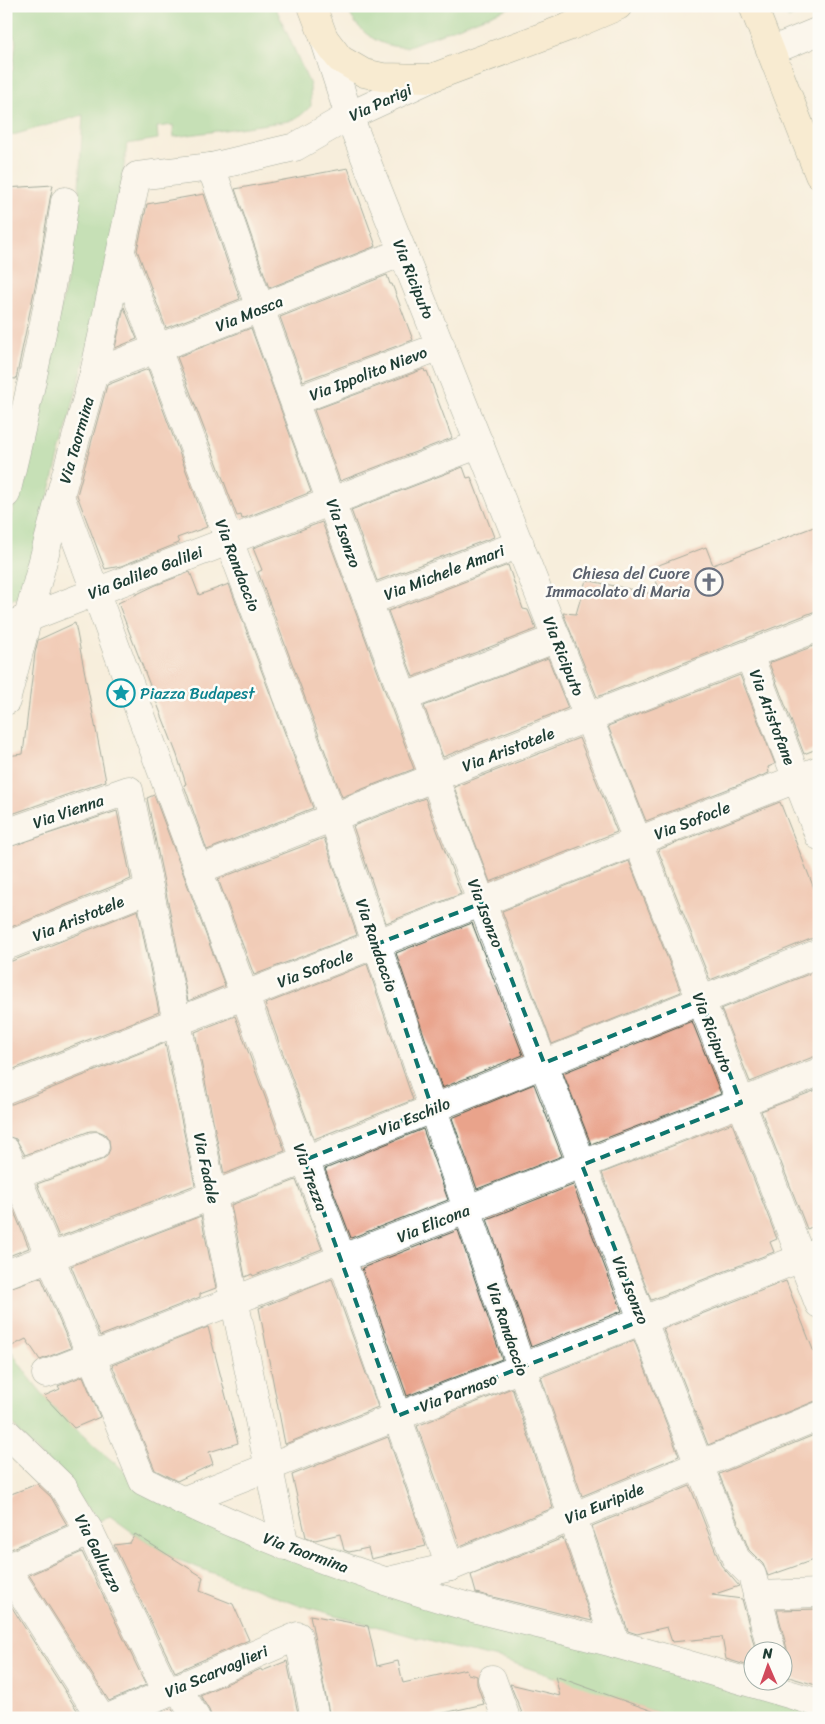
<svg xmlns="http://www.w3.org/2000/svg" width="825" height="1724" viewBox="0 0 825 1724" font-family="Sriracha,sans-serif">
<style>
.green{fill:#8bcf88;stroke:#55865e}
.building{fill:#e9a38b}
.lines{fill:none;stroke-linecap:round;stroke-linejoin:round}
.street-casing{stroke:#3f584d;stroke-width:29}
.secondary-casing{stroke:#3f584d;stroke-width:29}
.street{stroke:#fff;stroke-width:28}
.secondary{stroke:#f9e7c3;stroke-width:28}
.marked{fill:none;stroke:#0f766e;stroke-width:4;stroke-dasharray:10 6;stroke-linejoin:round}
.labels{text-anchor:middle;stroke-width:5;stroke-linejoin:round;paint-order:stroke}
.street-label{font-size:16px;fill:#1f3d34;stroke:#fdfcf7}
.worship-label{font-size:16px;fill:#5b616d;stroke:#fdfcf7;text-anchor:end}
.culture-label{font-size:16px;fill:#0d838f;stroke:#fdfcf7;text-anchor:start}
</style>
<rect width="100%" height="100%" fill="#fdfcf7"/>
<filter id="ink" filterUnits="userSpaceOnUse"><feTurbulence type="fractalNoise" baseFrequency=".02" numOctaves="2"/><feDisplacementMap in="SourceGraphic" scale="10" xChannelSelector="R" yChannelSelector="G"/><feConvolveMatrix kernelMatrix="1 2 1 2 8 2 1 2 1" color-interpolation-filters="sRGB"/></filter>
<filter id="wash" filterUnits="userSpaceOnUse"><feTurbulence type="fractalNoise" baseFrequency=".0096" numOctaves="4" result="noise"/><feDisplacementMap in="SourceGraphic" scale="20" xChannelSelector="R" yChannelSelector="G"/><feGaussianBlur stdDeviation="1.12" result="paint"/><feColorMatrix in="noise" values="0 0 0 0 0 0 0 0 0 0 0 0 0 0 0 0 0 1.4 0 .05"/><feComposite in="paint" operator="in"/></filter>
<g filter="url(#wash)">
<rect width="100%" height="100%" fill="#f7eedc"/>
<g class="green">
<path d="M6,6H275L310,85L311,106L300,116L289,121L174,137L173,125L157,127L158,139L127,144L120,196L97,313L22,596L6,601V540L70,268L78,208L83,115L6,137V83L13,69L16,41L6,22Z"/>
<path d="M346,6H513L406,47C379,48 356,31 346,6Z"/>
<path d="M783,6H814L788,18Z"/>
<path d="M6,1342C40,1402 94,1448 148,1489L819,1715V1718H673L502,1659L461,1650L289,1602L173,1558L135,1534L110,1516L99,1521L18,1431L6,1415Z"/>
</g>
<g id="blocks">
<g class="building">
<path d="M348,168L376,246L269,288L235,189Z"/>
<path d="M53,185L50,199L38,272L16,379L6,378V188Z"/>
<path d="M204,194L240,299L166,328L137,250L147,204Z"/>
<path d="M387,275L390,284H392L413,340L303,381L280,317Z"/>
<path d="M124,307L137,339L115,348Z"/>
<path d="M251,328L311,492L242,519L241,515L237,516L177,357Z"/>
<path d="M148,369L207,527L177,538L179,543L121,566L105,569L77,495L107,385Z"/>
<path d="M424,369L425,372L427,371L452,438L340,481L314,410Z"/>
<path d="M463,467L467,478L471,477L494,537L377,581L351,510Z"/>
<path d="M322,522L414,769L342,797L258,572L262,570L253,548Z"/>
<path d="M819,525V612H813L597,697L563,613L576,614L586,580L662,596L651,568L706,547L713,565Z"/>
<path d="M508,565L523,609L528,610L536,629L413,677L388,611Z"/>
<path d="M190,572L199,595L229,584L313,808L207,850L184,785L186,784L177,755L118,603L156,585Z"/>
<path d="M75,623L106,781L6,816V756L23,754L35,653L38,640Z"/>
<path d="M819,644V748L804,754L769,663Z"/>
<path d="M548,658L568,708L443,757L424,706Z"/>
<path d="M740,675L775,764L768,767L769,773L646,821L608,726Z"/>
<path d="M579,738L617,832L490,882L454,787Z"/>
<path d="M154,795L225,986L188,1001L147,798Z"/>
<path d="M425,798L461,894L386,923L353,826Z"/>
<path d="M780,802L819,901V938H813L710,980L658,850Z"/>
<path d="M117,811L131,879L6,929V848Z"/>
<path d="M324,838L357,935L254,975L218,879Z"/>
<path d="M629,861L681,992L552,1044L502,911Z"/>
<path d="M138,910L159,1012L6,1072V961H12Z"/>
<path d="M472,923L523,1055L442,1088L396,953Z"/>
<path d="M367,964L413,1100L314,1139L265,1004Z"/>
<path d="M819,970V1057H813L750,1082L721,1009Z"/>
<path d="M235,1016L285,1151L224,1174L195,1032Z"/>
<path d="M692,1021L721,1094L591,1144L563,1073Z"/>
<path d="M165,1043L195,1185L59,1237L37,1184L101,1160L107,1156L110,1149L109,1140L105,1134L98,1131H90L25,1155L16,1139L6,1136V1104H12Z"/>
<path d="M534,1084L562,1156L477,1189L452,1118Z"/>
<path d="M819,1089V1224L807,1229L761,1111Z"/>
<path d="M732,1123L777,1239L770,1242L774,1252L651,1300L602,1173Z"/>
<path d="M423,1129L448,1200L351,1238L325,1169Z"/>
<path d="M296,1180L322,1249L253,1276L252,1274L245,1277L231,1205Z"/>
<path d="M573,1185L622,1311L531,1347L487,1219Z"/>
<path d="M6,1192L29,1248L6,1257Z"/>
<path d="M201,1216L216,1288L200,1294V1297L100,1336L71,1266Z"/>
<path d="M458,1230L502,1359L407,1396L362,1268Z"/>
<path d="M41,1277L71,1348L40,1360L26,1339L6,1349V1289Z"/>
<path d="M332,1279L378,1407L285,1444L259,1308Z"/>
<path d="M786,1281L819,1365V1401L813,1402L708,1445L663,1329Z"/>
<path d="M208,1327L238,1443L209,1452L213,1464L177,1481L155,1470L112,1365Z"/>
<path d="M634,1340L679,1456L582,1496L541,1377Z"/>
<path d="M83,1376L100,1417L74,1428L44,1396L60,1389L58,1386Z"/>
<path d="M512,1388L553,1508L460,1546L417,1426Z"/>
<path d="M819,1433V1558L768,1576L763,1564L749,1550L719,1474Z"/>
<path d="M388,1437L426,1546L371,1559L368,1548L349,1552L344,1550L340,1534L315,1540L306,1537L292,1475Z"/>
<path d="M37,1484L51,1497L67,1525L6,1551V1496Z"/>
<path d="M690,1486L721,1565L739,1586L712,1595L742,1599L756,1652H752V1667L726,1659L722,1637L672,1642L667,1627L637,1634L628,1631L592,1526Z"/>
<path d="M135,1534L203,1577L200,1591L233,1604L249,1640L175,1672L114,1545L130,1543Z"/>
<path d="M563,1538L592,1621L476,1593L471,1575Z"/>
<path d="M82,1552L146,1685L109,1701L29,1575Z"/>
<path d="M6,1598L82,1718H6Z"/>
<path d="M819,1609V1686L782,1675V1663L787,1657V1649L777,1610Z"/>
<path d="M310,1615L368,1626L377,1666L398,1661L403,1683L466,1669L468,1674L477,1676V1684L484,1704L422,1718H330Z"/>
<path d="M287,1661L299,1718H212L209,1710L200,1695L261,1669L262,1671Z"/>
<path d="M555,1676L661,1714L660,1718H524L510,1684L560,1696Z"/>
<path d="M171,1708L178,1718H148Z"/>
</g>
</g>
</g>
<g filter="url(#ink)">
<use href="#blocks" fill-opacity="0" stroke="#3f584d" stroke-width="1"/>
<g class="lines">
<g class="street-casing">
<g id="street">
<path d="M324,38L349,116L370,170L714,1033L819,1304"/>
<path d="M771,51L819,31"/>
<path d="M211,167C228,214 243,261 260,308C412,727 573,1144 736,1559L752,1575L772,1652"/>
<path d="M121,253L333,817L616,1644"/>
<path d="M94,373L403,252"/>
<path d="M295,401L441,346"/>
<path d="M6,494C29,397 51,300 65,201"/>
<path d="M60,496L342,1259L450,1567"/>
<path d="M369,601L520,544"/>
<path d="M15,623L480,444"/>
<path d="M749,655L819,836"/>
<path d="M405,697L557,638"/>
<path d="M6,701L60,496L94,373L137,176L211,167L295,147L349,116L431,78"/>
<path d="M6,833L129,790L285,1546"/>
<path d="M198,870L819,627"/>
<path d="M6,946L149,889"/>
<path d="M6,1089L819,770"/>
<path d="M6,1151L143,1481C244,1533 352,1573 462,1605C513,1619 565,1630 616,1644C684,1663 751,1683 819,1703"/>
<path d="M16,1175L95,1146"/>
<path d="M6,1274L305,1160L819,953"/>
<path d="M46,1374L819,1072"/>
<path d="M6,1432L63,1487L90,1532L167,1692"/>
<path d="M182,1501L819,1251"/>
<path d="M6,1568L101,1718"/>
<path d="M6,1568L90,1532"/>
<path d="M388,1581L450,1567L819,1416"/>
<path d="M757,1595L819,1593"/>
<path d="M492,1679L506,1718"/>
<path d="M177,1687L196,1718"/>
<path d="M108,1718L298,1636L315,1718"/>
</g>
</g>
<g class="secondary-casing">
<g id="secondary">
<path d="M312,6L324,38L340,59L364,73L382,77L431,78L571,26L618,6"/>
<path d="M753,6L819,175"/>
</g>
</g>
<use href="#street" class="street"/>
<use href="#secondary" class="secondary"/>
</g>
</g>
<path d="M0 0H825V1724H0ZM482,903L544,1063L701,1000L741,1103L582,1165L643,1320L397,1416L305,1160L432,1108L377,944Z" fill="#f7eedc" fill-opacity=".55" fill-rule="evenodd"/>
<path class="marked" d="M482,903L544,1063L701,1000L741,1103L582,1165L643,1320L397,1416L305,1160L432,1108L377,944Z"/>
<defs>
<g id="church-ring" transform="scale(1.4375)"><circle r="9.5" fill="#fdfcf7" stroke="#6b7280" stroke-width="1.5"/><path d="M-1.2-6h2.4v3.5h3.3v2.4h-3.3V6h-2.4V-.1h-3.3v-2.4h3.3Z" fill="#6b7280"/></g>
<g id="sight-ring" transform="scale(1.4375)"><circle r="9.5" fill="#fdfcf7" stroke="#0f9aa8" stroke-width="1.5"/><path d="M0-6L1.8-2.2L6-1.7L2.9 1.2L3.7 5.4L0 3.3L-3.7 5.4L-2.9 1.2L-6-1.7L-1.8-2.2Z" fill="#0f9aa8"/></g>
</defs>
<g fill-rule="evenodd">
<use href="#church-ring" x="709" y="582"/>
<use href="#sight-ring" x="121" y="693"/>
</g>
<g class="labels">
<g class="street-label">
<text transform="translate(380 102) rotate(-25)" y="6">Via Parigi</text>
<text transform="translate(414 279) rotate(68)" y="6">Via Riciputo</text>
<text transform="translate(249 313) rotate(-22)" y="6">Via Mosca</text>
<text transform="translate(368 373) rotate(-21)" y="6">Via Ippolito Nievo</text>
<text transform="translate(76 440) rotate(-74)" y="6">Via Taormina</text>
<text transform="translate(344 533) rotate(70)" y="6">Via Isonzo</text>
<text transform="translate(238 565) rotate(69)" y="6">Via Randaccio</text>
<text transform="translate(145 572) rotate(-21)" y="6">Via Galileo Galilei</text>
<text transform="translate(444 572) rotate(-21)" y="6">Via Michele Amari</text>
<text transform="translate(564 656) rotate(68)" y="6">Via Riciputo</text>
<text transform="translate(773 717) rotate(69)" y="6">Via Aristofane</text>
<text transform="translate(508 749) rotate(-21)" y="6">Via Aristotele</text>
<text transform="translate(68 811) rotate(-19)" y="6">Via Vienna</text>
<text transform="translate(692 820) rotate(-21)" y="6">Via Sofocle</text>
<text transform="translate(486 913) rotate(69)" y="6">Via Isonzo</text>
<text transform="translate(78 918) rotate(-22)" y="6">Via Aristotele</text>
<text transform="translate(377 945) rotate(71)" y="6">Via Randaccio</text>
<text transform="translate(315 968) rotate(-21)" y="6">Via Sofocle</text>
<text transform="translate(713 1032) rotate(69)" y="6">Via Riciputo</text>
<text transform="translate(414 1116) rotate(-22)" y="6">Via Eschilo</text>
<text transform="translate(207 1168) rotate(78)" y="6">Via Fadale</text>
<text transform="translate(311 1177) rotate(70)" y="6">Via Trezza</text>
<text transform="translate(433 1223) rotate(-22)" y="6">Via Elicona</text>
<text transform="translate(631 1290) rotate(68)" y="6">Via Isonzo</text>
<text transform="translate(508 1329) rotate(71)" y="6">Via Randaccio</text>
<text transform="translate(458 1392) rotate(-21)" y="6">Via Parnaso</text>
<text transform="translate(604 1503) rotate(-22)" y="6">Via Euripide</text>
<text transform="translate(306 1552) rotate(20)" y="6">Via Taormina</text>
<text transform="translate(99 1553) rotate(63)" y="6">Via Galluzzo</text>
<text transform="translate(216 1671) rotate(-23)" y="6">Via Scarvaglieri</text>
</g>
<g class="worship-label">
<text x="690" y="579">Chiesa del Cuore<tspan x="690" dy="18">Immacolato di Maria</tspan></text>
</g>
<g class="culture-label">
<text x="140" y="699">Piazza Budapest</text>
</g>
</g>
<rect width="825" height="1724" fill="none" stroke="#fdfcf7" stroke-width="25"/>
<g transform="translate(768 1666) rotate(358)"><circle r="24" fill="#fdfcf7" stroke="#a4b0a9"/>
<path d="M0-4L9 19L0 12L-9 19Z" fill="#d1495b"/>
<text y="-8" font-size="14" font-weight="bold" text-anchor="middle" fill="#1f3d34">N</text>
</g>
</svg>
